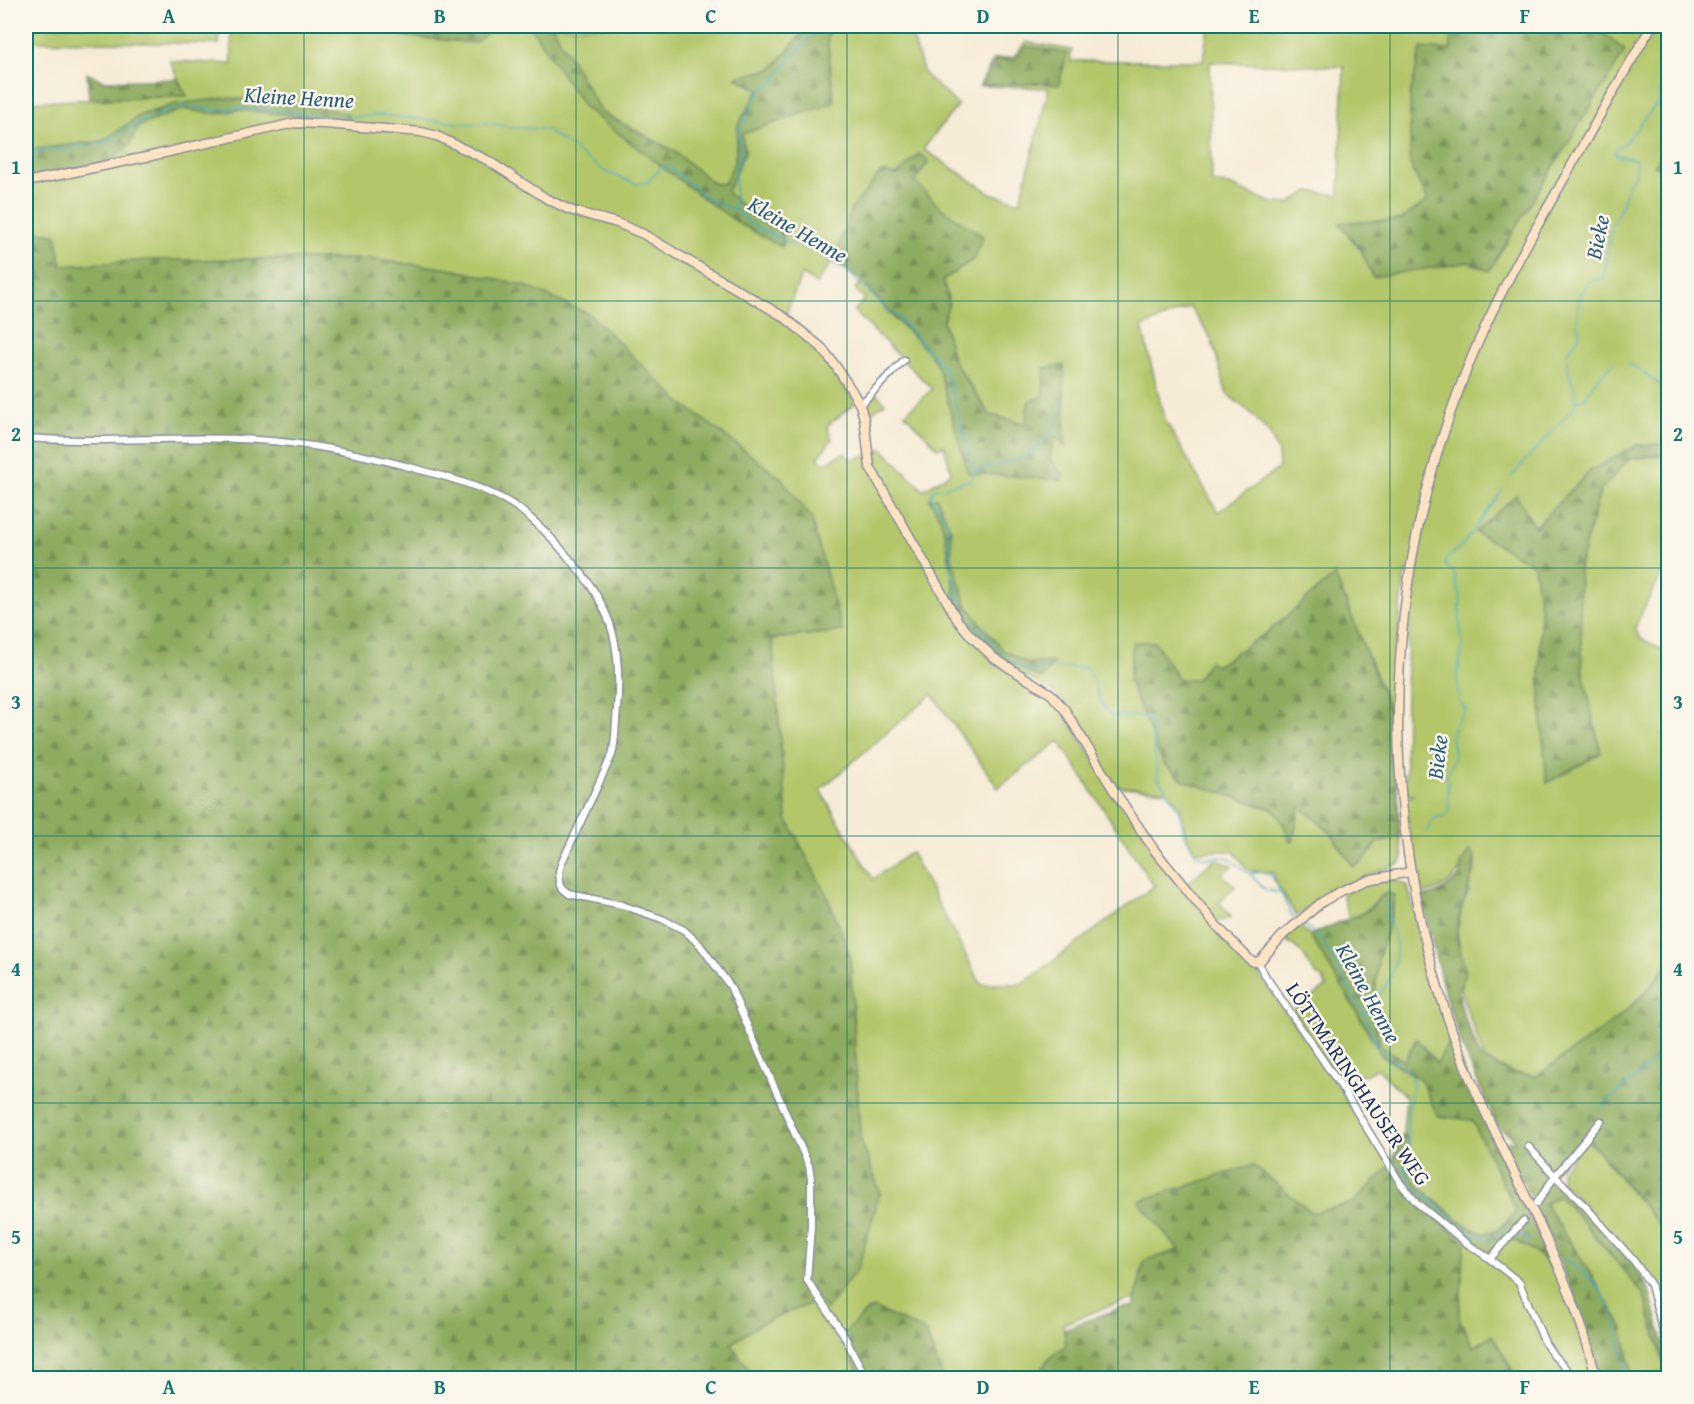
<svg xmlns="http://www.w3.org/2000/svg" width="1694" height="1404" viewBox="0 0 1694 1404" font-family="'Gentium Book Plus',serif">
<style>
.green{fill:#b3c76b;stroke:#677b64;stroke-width:1.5;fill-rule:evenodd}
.forest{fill:url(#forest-firs);stroke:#546e5e;stroke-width:1.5}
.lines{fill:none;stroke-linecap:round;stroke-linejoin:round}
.stream{stroke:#3da9bd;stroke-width:1.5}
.street-tunnel{stroke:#cac5be;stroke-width:6;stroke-dasharray:6 3;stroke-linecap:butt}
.street-casing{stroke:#888d9a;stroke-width:9}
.secondary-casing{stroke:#888d9a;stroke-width:11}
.street{stroke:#fff;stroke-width:6}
.secondary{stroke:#fee4c5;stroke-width:8}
.grid{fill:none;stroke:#0f766e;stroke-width:1.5;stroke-opacity:0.55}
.labels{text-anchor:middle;stroke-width:5;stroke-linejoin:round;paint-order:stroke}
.street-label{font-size:21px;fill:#1b2f5e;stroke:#fbf7ec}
.water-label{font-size:22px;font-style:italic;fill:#275a7f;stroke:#fbf7ec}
.neatline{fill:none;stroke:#0f766e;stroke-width:2}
.grid-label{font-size:20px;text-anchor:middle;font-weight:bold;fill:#0f766e}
</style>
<defs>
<pattern id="forest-firs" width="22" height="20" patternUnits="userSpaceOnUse" patternTransform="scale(1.5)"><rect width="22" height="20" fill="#8eac5f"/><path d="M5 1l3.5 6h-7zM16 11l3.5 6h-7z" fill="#738c52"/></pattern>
</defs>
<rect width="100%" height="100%" fill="#fbf7ec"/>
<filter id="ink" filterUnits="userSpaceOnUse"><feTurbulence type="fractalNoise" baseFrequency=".0167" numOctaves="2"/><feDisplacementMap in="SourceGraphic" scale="12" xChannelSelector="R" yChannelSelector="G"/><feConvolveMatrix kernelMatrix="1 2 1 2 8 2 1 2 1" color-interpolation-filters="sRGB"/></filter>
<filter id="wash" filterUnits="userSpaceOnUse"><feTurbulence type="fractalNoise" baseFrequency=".008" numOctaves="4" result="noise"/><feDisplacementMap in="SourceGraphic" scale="24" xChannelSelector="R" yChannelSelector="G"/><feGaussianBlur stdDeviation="1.35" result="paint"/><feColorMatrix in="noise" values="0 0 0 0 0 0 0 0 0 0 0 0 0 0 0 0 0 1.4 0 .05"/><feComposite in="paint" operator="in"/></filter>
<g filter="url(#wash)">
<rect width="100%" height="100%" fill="#f6ebd6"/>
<g class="green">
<path d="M26,26H219V44L26,41Z"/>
<path d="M231,26H389L399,36L484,35L488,26H530L584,107L711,204L742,225L784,234L753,216L726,193L745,152L742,134L834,102L827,36L835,26H909L924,74L958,105L923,149L990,193L1020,202L1049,88L979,86L994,59L1013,57L1026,42L1072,50L1070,61H1203L1208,26H1301L1343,29L1345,26H1450L1451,51L1410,164L1428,200L1401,220L1339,223L1362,252L1434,268L1469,262L1603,33L1506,26H1668V140L1655,165L1668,168V444L1637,445L1590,471L1535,527L1534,565L1540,607V700L1547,783L1601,753L1582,668L1579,567L1600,491L1629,458L1668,454V563L1645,606L1635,628L1640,638L1668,653V963C1637,1013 1583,1041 1537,1076L1513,1073L1485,1060L1463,999L1461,986L1465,976L1457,932L1463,903L1469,892V881L1475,871V856L1469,851C1458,878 1450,888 1421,894L1408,825L1406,800L1413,795L1406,794C1405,720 1405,648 1414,575L1405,573L1397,643L1393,718L1335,575L1268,632L1216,666L1209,662L1196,681L1178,679L1155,642L1133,643L1129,681L1163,763L1185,781L1275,810L1286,829L1289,841L1293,842L1300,805L1332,834L1353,867L1372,851L1378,841L1383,842L1400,836L1403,857L1401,863L1339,887L1297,916L1277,885L1273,873L1252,871L1247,869L1234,852C1221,849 1209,853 1196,851C1181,836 1187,823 1179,806C1176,800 1171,796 1166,791L1115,786L1068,707L1054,692L985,654L1052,700L1060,708L1180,887L1253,966L1359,1115L1390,1165L1403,1134L1406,1097L1377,1068L1365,1075L1360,1074L1342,1088L1293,1010L1326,987L1323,978L1316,975L1302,953L1285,939L1298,925L1310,935L1338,979L1382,1056L1420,1079L1438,1116L1472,1120L1516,1211L1497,1231L1481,1233L1463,1223L1416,1184L1405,1166L1409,1144L1393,1163C1420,1197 1450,1227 1485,1253L1506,1236L1534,1251L1557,1273L1576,1321L1593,1378H1517L1492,1336L1473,1347L1459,1318L1464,1242L1425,1210L1390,1166L1353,1203L1312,1213L1253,1165L1139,1202L1179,1250L1144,1261L1135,1299L1112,1305L1063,1324L1066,1345L1048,1359L1037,1378H943L926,1332L848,1350L861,1378H755L731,1344L760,1324L814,1302L822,1304L880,1193L860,1137L850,956L828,898L787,819L772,639L842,631L781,478L523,285L450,269L368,259H221L62,266L56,234L26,231V102L186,96L170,61L232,64ZM1014,60L1059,85L1039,83L983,85L996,61ZM1210,62L1344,67L1339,195L1309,191L1289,204L1272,203L1229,185L1212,183ZM919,154L929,162L913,181L941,208L983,236L975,258L943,280L949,303L943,321L953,360L990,415L1027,424L1043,396L1064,424L1065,445L1055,437L1048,459L1061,480L1046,478L941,375C933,352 916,340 900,324C886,311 874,295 862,281L855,289L865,299L854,311L932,389L905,414L938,448L944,445L951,473L923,490L883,449L852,460L844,453L824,464L818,458L832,439L827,426L855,403L830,364L786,314L802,274L816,284L834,259L851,210L897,175ZM1190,307L1211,338L1227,394L1252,414L1269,433L1278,452L1279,468L1218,512L1164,418L1142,327ZM932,694L998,788L1059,741L1154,886L1022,984H981L911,852L873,879L820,790Z"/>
<path d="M552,26H808L772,69L737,78L759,90L738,125L735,161L724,184L713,183L672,150L601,112Z"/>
<path d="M876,393L885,403L870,413L867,411L865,404Z"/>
<path d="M1220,860L1232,866L1222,874L1235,887L1219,902L1232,918L1217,922L1186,884L1213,861Z"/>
<path d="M1394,880L1408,886L1426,963L1451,1037L1437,1064L1416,1039L1404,1061L1381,1046L1373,1019L1378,961L1394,903L1391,894L1386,893C1371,902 1369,914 1349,918L1342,894L1367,883Z"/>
<path d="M1587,1139L1668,1235V1337L1657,1289L1651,1280L1561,1180V1171Z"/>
<path d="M1558,1196L1579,1217L1644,1295L1668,1378H1633L1622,1326L1580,1257L1545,1204Z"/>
</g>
<g class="forest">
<path d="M389,26H488L485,35L474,43L399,36Z"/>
<path d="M530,26H552L601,112L672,150L713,183L724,184L735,161L738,125L759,90L736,77L772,69L808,26H835L827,36L834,103L742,134L745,152L727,192L753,216L784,234L782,247L742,225L711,204L584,107Z"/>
<path d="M1450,26H1506L1604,33L1625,51L1489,271L1469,262L1373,277L1362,252L1339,223L1401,220L1428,200L1410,164V95L1421,48L1451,50Z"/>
<path d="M1026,46L1067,53L1059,85L1039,83L982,85L996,60H1014Z"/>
<path d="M87,73L104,81L177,79L187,96L89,99Z"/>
<path d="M225,98L298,103L348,114L350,123L315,121L305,116L238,110L217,114L183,109L139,126L130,144L111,161L32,177L26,176V150L102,141L141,115L176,104Z"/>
<path d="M1668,140V168L1654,166Z"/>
<path d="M920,154L929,162L914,181L941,208L983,236L975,258L943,280L949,303L943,321L953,360L990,415L1026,424L1028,402L1043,396L1044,368L1064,365L1065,446L1055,437L1049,458L1064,476L1061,480L968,473L937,364L924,346L899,322L862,281L834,259L851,210L881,172L897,175Z"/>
<path d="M26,231L56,234L62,266L149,260L368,259L450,269L523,285L589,314L680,402L781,478L811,517L842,631L772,639L787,819L828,898L850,956L860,1137L880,1193L858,1268L826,1310L822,1304L814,1302L760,1324L731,1344L755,1378H26Z"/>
<path d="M1668,444V454L1629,459L1600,491L1579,567L1582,668L1601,753L1547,783L1540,700V607L1534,565L1475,532L1516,495L1535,527L1590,471L1637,445Z"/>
<path d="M929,498H937L951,530L952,557L966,604L978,620L1003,650L1027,663H1053L1042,678L1030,674L993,650L957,607L945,535L941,520Z"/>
<path d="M1335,575L1393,719L1400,836L1383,842H1378L1363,861L1353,867L1332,834L1300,806L1293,842L1289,841L1286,829L1275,810L1185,781L1163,763L1129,681L1133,642H1155L1178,679L1196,680L1209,661L1216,666L1268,632Z"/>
<path d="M1470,851L1475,856C1474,881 1461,903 1457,928C1455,943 1465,959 1465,974C1465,980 1459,985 1459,991C1458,1007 1475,1042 1481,1058L1513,1073L1537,1076C1583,1041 1637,1013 1668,963V1235L1585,1135L1551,1177L1632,1262L1648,1287L1668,1359V1375L1644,1295L1579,1217L1558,1196L1545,1204L1580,1257L1622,1326L1633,1378H1600L1586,1327L1546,1228L1503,1142L1515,1141L1511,1136L1498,1127L1464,1051L1445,995L1421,897C1438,895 1449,887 1460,876L1461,863Z"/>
<path d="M1387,893L1394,895V903L1378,961L1373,1019L1381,1046L1404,1061L1417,1039L1437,1064L1451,1037C1482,1118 1520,1195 1557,1273L1534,1251L1506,1236L1494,1251L1485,1253C1450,1227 1420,1197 1393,1163L1405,1134C1412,1150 1403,1154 1405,1166C1409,1182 1466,1231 1482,1233C1498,1235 1506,1222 1516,1211L1472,1120L1438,1116L1420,1079L1382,1056L1359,1015L1310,935L1349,918L1359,916L1370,909L1380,897Z"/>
<path d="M1253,1165L1312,1213L1353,1203L1390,1166L1425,1209L1465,1242L1459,1318L1473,1347L1492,1335L1517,1378H1037L1048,1359L1066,1345L1064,1329L1118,1309L1134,1306L1144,1261L1179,1250L1139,1201Z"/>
<path d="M874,1308L926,1332L943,1378H861L841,1336L867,1311Z"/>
</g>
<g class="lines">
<g class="stream">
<path d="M26,154L102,144L141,122L182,106L218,110L239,108L295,112L332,119L380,115L468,124L489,123L514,128L545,129L606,172L637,184L647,183L662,167H669L710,200L735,210L749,223L784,241L811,250L847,271L884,307L899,318L944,368L947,376L975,472L970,480L933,490L931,495L948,524L951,567L965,619L982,630L1002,654L1024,669L1037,671L1043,668L1085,667C1098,680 1096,703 1111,716H1139L1149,720L1152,726L1158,778L1179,810L1184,833L1195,853L1205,858L1227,857L1250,874L1266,890L1281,893L1292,916L1297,920"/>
<path d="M735,209V172L741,155L738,134L755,98L765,87L772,84L793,55L822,26"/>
<path d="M1628,364C1636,366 1659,384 1668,391"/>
<path d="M1576,401L1586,398L1594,382L1614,363"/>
<path d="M976,472C990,465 1007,464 1022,457C1042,446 1062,425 1063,401"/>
<path d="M1511,477L1575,406C1579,389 1567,377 1567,360C1566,347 1576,345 1579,335C1580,330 1577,326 1577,321C1577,305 1579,296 1588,282L1604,278L1612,224L1623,203L1628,183L1636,174L1635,159L1616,155L1615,150L1627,141L1659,101L1661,79L1668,69"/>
<path d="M1427,832L1432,819L1447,815L1449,811L1447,773L1452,765L1454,754L1451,737L1456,723L1466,710L1459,701L1458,688L1457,677L1463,645L1460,628V596L1454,573L1445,565V561L1464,543L1503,490"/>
<path d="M1251,874L1259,872L1270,874L1280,891"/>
<path d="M1301,923L1321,938L1364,1014L1380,1051L1410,1072L1413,1084L1408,1112V1144L1404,1165L1411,1184L1472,1234L1488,1239L1496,1237L1507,1229L1511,1231"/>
<path d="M1365,1014C1381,995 1398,972 1396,946C1394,927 1384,920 1388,899"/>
<path d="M1602,1107L1668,1049"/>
<path d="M1515,1233L1530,1241"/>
<path d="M1563,1258C1614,1289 1618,1324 1626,1378"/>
</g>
</g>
</g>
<g filter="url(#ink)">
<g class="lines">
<path class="street-tunnel" d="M1523,1221L1534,1207"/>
<g class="street-casing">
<g id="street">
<path d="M860,405L904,360"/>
<path d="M26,438C102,444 180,435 257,440C310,443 362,454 413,468C443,476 475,484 503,499C530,513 554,540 573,563C614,610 622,649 617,710C615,725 616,740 612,755L562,862L559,871L560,883L562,888L569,894L622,905L662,919L684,930L700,945L730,986L809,1166L811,1179V1226L807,1280L842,1332L866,1378"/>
<path d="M1258,962L1266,977L1342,1088L1401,1184L1417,1203L1465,1242L1490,1259L1519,1282L1545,1343L1553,1355L1575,1378"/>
<path d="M1528,1146L1555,1176L1601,1121"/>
<path d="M1537,1203L1555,1176L1586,1207L1634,1261L1651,1285L1668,1351"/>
<path d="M1490,1259L1523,1221"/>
</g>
</g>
<g class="secondary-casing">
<g id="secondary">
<path d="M26,182L151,156L294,123L325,124L421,132L437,136L487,160L547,199L570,210L617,223L643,234L784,317L821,347L835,365L852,391L860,405L864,419L870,467L958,621L971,636L994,658L1051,694L1065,710L1111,786L1155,851L1215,924L1250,960L1254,962L1260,961L1283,935L1322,902L1341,891L1367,880L1410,872"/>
<path d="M1596,1378C1572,1269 1508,1171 1466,1068C1377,844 1375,603 1463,379C1491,306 1530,238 1569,170C1596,122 1623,73 1652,26"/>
</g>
</g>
<use href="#street" class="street"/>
<use href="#secondary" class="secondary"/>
</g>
</g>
<path class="grid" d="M304,26V1378M576,26V1378M847,26V1378M1118,26V1378M1390,26V1378M26,301H1668M26,568H1668M26,836H1668M26,1103H1668"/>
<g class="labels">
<g class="street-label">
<text transform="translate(1358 1084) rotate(56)" y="7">LÖTTMARINGHAUSER WEG</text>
</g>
<g class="water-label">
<text transform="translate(299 97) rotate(3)" y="8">Kleine Henne</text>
<text transform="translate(798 229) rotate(30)" y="8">Kleine Henne</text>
<text transform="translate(1597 237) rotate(-78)" y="8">Bieke</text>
<text transform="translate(1437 757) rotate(-83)" y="8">Bieke</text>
<text transform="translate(1369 993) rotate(61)" y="8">Kleine Henne</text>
</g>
</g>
<rect width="1694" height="1404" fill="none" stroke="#fbf7ec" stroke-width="66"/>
<rect x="33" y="33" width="1628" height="1338" class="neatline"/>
<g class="grid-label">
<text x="169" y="23">A</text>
<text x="440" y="23">B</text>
<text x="711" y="23">C</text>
<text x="983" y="23">D</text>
<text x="1254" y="23">E</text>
<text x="1525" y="23">F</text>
<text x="16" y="174">1</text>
<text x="1678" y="174">1</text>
<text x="16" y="441">2</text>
<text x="1678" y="441">2</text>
<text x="16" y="709">3</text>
<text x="1678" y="709">3</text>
<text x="16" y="976">4</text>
<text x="1678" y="976">4</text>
<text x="16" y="1244">5</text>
<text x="1678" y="1244">5</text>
<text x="169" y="1394">A</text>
<text x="440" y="1394">B</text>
<text x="711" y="1394">C</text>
<text x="983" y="1394">D</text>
<text x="1254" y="1394">E</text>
<text x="1525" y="1394">F</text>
</g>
</svg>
